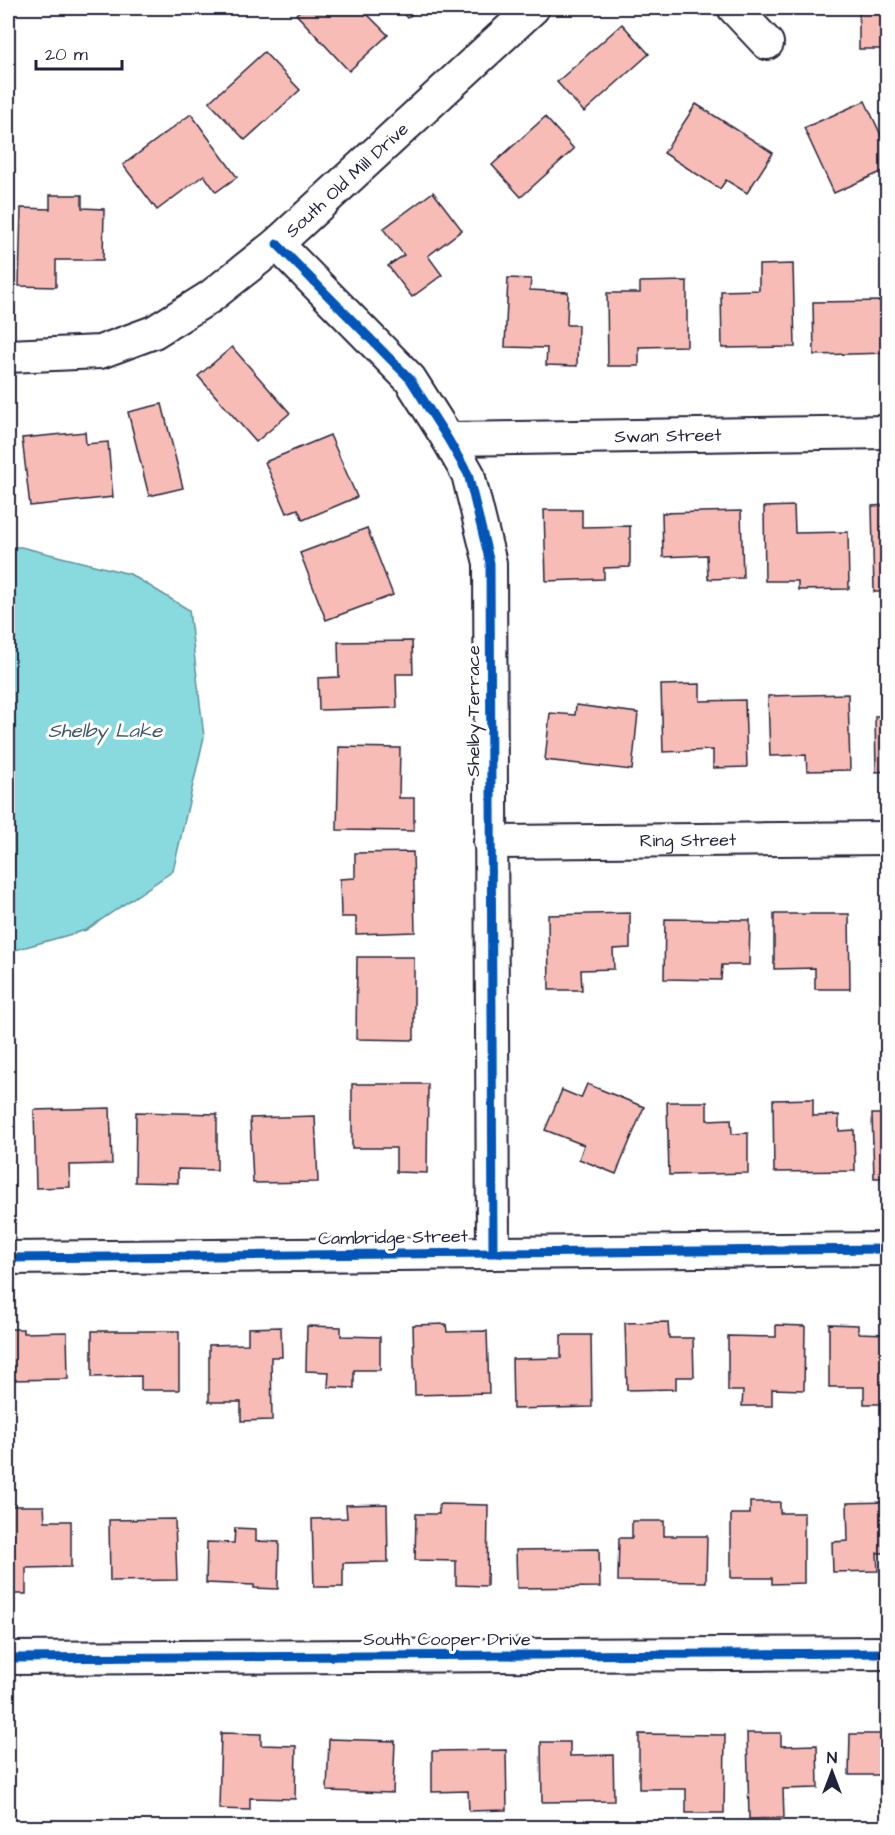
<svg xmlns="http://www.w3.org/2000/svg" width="895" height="1835" viewBox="0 0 895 1835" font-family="'Architects Daughter',sans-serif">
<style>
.water{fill:#88dadf;stroke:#5f909d;stroke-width:1.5}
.building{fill:#f8bcb7;stroke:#22223b;stroke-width:1.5}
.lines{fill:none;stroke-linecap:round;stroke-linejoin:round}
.minor-casing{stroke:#22223b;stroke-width:36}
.minor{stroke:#fff;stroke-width:32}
.cycleway-casing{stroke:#fff;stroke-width:13}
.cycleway{stroke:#0057b8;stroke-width:9}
.labels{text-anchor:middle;stroke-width:6;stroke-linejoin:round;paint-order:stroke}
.street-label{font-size:18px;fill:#22223b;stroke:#fff}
.water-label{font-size:20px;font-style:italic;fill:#41596c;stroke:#fff}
</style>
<rect width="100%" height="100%" fill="#fff"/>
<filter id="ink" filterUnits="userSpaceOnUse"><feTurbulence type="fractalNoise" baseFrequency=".0167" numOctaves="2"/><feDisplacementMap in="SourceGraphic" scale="12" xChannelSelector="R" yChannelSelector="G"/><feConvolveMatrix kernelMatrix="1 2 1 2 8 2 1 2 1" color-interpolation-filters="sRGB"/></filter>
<g filter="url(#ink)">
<path class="water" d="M8,547H21L130,574L189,610L204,737L173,871L86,930L8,952Z"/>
<g class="building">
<path d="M304,8H361L388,35L349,71L296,14Z"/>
<path d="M398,8H420L407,18Z"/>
<rect x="859" y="8" width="29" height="41"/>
<path d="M622,24L649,54L584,112L557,82Z"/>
<path d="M264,52L300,90L245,140L209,102Z"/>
<path d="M865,101L888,150V169L834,193L804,128Z"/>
<path d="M696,104L773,153L747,193L726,180L720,189L664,153Z"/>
<path d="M191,114L237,177L216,192L204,175L157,210L123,165Z"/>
<path d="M545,117L574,149L521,197L492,165Z"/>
<path d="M433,192L462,230L428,256L442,275L412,297L388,266L404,255L383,229Z"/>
<path d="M50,195H82V208L104,209L103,260H56V287L19,286L21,208L50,209Z"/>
<path d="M793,264L795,347L722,348L721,291L759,290V265Z"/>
<path d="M508,278L531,279L530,290L568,292L567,325H578L577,366L546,365L547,348L505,347Z"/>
<path d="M687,281V346L639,347V366H608L607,293H640V282Z"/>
<path d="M888,301V353L814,355L813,302Z"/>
<path d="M232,347L290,413L256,442L198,376Z"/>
<path d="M162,404L183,488L149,496L128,412Z"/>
<path d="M85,432L86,444L108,442L113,497L30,506L22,438Z"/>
<path d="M330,435L357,497L303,520L298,509L287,513L265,462Z"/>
<path d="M888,505V592H874L872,506Z"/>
<path d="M794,506L795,533L848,532L849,589L798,590V581H765L764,507Z"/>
<path d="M544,510H582V527L630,526V567L604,568V579L546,581Z"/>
<path d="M741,511L743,578L708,579L707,555L663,557L662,513Z"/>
<path d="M367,528L393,595L326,620L300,553Z"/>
<path d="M412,641L413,674H396L397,708L319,710L318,678L339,677L338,642Z"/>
<path d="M700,684V701L745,700L747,767L713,768V750L663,752L661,685Z"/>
<path d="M848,694L850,770L807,771L806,755L770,756L768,696Z"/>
<path d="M576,705L638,713L632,770L545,760L550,713L575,715Z"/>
<path d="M875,716H888V771L876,772Z"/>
<path d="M339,747L400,748L399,798H414V831L337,830Z"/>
<path d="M413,852L415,932L356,934V917H341L340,879L355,878V853Z"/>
<path d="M630,913V948L613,949L614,969L581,970L582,990H549L548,915Z"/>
<path d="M774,914H849L850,989H815V968L774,969Z"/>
<path d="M665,919L750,920L749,965H722L721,980L664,979Z"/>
<rect x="883" y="919" width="5" height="38"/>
<path d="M357,957H414V1040L356,1039Z"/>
<path d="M352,1084H428L427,1173L396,1172V1148H352Z"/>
<path d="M587,1084L644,1107L616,1174L579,1159L584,1145L545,1130L562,1090L581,1098Z"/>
<path d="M813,1099V1116L839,1115V1131L854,1130L855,1171L774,1172L773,1100Z"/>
<path d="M667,1102H707V1120L731,1119L732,1134L748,1133V1173L669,1175Z"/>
<path d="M110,1108L112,1164L69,1165L70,1187L36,1188L34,1110Z"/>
<path d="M136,1112L217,1114V1170L178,1169V1183L135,1182Z"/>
<path d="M872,1114H888V1178H874Z"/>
<path d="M315,1116L318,1182L253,1183L250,1118Z"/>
<path d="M668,1322L669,1338H693L694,1377H676V1389L627,1390L625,1323Z"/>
<path d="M446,1324L447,1332L487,1331L489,1393L415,1395L413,1325Z"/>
<path d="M829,1324L858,1325V1333L888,1334V1404H864V1387H829Z"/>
<path d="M776,1325L805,1326L804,1390L772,1389V1406H742L743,1391H728V1336L776,1337Z"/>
<path d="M307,1326L341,1327V1336L380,1337V1370H354V1388L328,1387L329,1372L306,1371Z"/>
<path d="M281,1327L282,1357H271L272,1420L241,1421V1402H209V1345L248,1344V1328Z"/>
<path d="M8,1329H23V1333L67,1332L68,1379L8,1380Z"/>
<path d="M92,1331H179V1390H141V1376L92,1377Z"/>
<path d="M561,1335H591L592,1407L513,1409L512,1359L561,1358Z"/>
<path d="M750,1502H780V1513H804V1583L772,1584V1578H731V1514H750Z"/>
<path d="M888,1502V1553H877L878,1571L833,1572L832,1542L848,1541L847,1503Z"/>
<path d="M387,1504L388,1562L343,1563V1587H314L312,1519L347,1518L346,1505Z"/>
<path d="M439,1504L488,1505L487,1586L456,1585V1561L415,1560L416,1514H439Z"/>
<path d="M8,1506H44L45,1521H71V1567L26,1568V1594H8Z"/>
<path d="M175,1519L177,1580L110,1581L109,1520Z"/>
<path d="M632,1521H664V1536H707L706,1582L618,1581L619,1538H632Z"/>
<path d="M235,1528L256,1529V1541L279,1542L278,1589L254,1588V1585L206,1583L207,1542L234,1543Z"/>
<path d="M599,1549L600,1587L517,1588L516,1550Z"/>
<path d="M221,1733L261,1734V1745L296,1746L295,1799L250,1798V1810L219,1809Z"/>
<path d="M747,1733H781V1746L817,1745L818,1788L783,1789L784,1818L749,1819Z"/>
<path d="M639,1734L725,1735L724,1813H686V1789H639Z"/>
<path d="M850,1734H888V1775H849Z"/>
<path d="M329,1739L395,1741L393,1793L327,1791Z"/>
<path d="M541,1742H570V1756L613,1755L614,1801L542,1802Z"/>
<path d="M506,1750L507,1810L469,1811L468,1791L432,1792V1751Z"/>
</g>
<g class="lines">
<g class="minor-casing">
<g id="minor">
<path d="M734,8L767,43"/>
<path d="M277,244L410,379L448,439L468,474L490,563L493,1252"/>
<path id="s1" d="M8,356L100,352L154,332L210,297L277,244L533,8"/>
<path id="s2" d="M448,439L888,432"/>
<path id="s3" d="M490,842L888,838"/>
<path d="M8,1258L888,1249"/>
<path d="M8,1658L888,1653"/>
</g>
</g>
<use href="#minor" class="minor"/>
<g class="cycleway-casing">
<g id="cycleway">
<path d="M277,244L410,379L448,439L468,474L490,563L493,1252"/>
<path d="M8,1258L888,1249"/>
<path d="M8,1658L888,1653"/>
</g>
</g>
<use href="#cycleway" class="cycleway"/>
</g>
</g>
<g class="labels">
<g class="street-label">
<text dy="6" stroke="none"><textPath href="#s1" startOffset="396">South Old Mill Drive</textPath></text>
<text dy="6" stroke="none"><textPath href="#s2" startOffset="220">Swan Street</textPath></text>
<text transform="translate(473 711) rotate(-90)" y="6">Shelby Terrace</text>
<text dy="6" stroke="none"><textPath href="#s3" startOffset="198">Ring Street</textPath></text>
<text transform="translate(393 1237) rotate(-1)" y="6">Cambridge Street</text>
<text x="447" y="1645">South Cooper Drive</text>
</g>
<g class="water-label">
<text x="105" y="737">Shelby Lake</text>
</g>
</g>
<rect width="895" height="1835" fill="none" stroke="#fff" stroke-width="30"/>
<rect x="15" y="15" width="865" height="1805" fill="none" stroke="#22223b" stroke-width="2" filter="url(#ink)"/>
<g transform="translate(832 1772)" stroke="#ffffff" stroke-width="4.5" paint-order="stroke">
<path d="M0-4.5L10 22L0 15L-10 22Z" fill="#22223b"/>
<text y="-9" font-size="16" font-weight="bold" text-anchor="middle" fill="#22223b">N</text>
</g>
<path d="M36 60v9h86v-9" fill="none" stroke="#22223b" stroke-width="3"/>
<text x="45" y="60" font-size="18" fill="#22223b" stroke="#ffffff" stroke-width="4.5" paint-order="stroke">20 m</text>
</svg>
